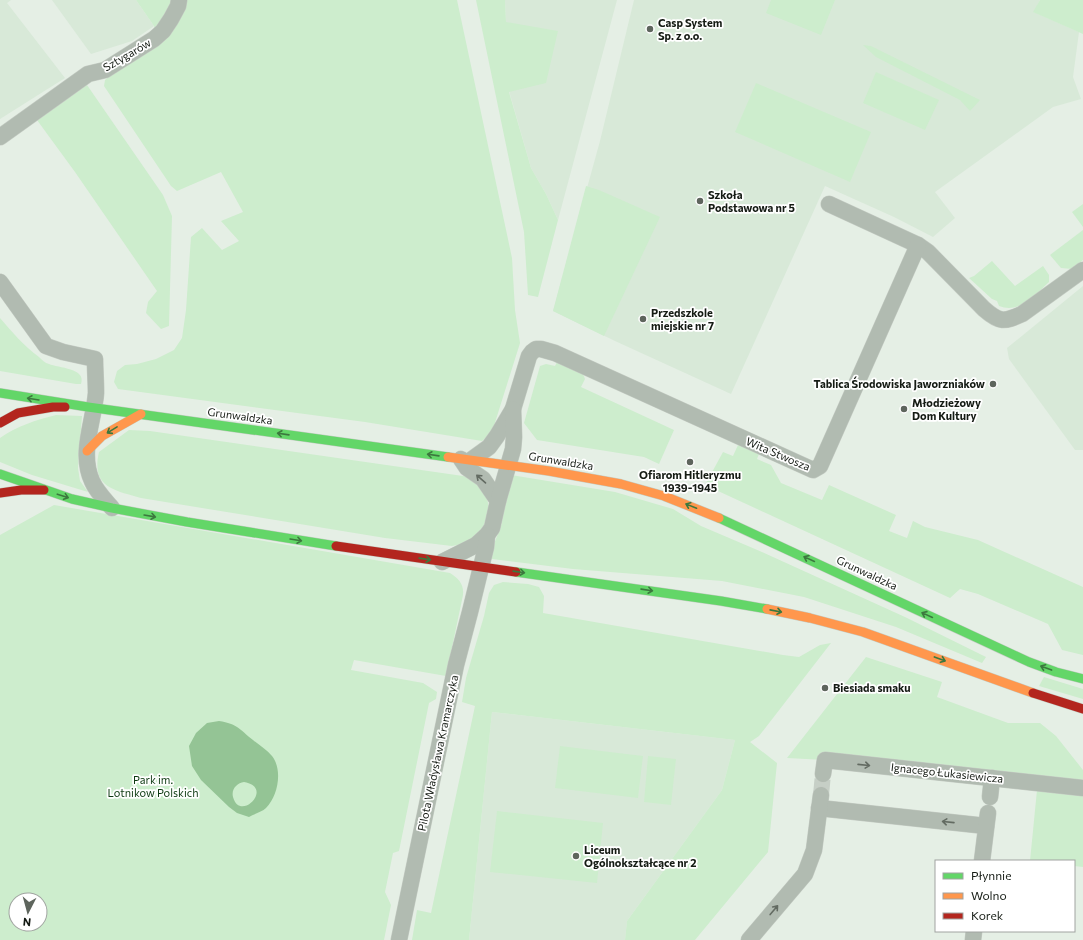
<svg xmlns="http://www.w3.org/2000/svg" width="1083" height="940" viewBox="0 0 1083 940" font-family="Commissioner,sans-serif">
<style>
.built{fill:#d8e9d8}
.green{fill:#cdedcd;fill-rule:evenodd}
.water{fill:#94c495;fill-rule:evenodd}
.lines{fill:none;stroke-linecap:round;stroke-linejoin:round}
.street-tunnel{stroke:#c6cfc6;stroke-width:16;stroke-dasharray:16 8;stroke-linecap:butt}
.street-casing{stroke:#c5ccc4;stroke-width:17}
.fast-casing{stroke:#c5ccc4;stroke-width:10}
.slow-casing{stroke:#c5ccc4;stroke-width:10}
.jam-casing{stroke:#c5ccc4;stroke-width:10}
.street{stroke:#b1bbb1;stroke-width:16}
.fast{stroke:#63d668;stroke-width:9}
.slow{stroke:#ff974d;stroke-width:9}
.jam{stroke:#b3261e;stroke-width:9}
.oneway{stroke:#3c783e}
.oneway2{stroke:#636b62}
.poi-dot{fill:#5e655d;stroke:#fff;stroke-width:1.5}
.labels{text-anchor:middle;stroke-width:3.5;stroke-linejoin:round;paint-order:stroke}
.poi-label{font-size:11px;font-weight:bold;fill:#151b14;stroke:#fff;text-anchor:start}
.street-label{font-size:11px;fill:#151b14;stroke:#fff}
.park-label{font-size:11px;fill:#0c3910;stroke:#fff}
</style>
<rect width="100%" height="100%" fill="#e5efe5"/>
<g class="built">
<path d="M0,0H11L7,3L65,78L0,119Z"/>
<path d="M52,0H136L154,26L132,41L91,54Z"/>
<path d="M505,0H617L558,220L546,194L531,168L509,91Z"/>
<path d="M634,0H1040L1034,12L1079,32L1073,77L1081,99L1053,107L935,192L955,218L933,237L894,217L825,186L731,394L615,341L553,311L600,141Z"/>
<path d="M1083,286V450H1075L1009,359L1007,348Z"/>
<path d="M492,712L735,740L722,790L627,921L625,940H469Z"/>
</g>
<g class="green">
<path d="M136,0H457L512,258L515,310L520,343L493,429L488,436L482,441L365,422L118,389L114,382L117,371L125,365L137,364L156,359L174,350L182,338L186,310L191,237L202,228L222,250L239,241L221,221L243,212L221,172L177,191L171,186L104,86L105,80L112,73L159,43L154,26Z"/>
<path d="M476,0H505L506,22L558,31L546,83L509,92L531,168L546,194L558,220L538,297L528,295L524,232Z"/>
<path d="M771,0H835L821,35L766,13Z"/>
<path d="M1040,0H1083V34L1033,12Z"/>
<path d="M863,45L871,46L980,100L970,111L960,100L876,57Z"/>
<path d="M876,72L939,100L925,130L863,103Z"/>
<path d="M756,83L871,132L850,182L735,132Z"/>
<path d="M87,85L163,195L172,216L169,326L161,329L146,313L148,302L157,291L75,172L37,120Z"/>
<path d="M586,186L599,190L660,217L604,336L553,311Z"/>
<path d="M1083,204V227L1072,212Z"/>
<path d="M1083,230V260L1072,269L1061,268L1050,255Z"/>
<path d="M992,261L1015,286L1043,266L1049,275V282C1035,295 1020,314 999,306L997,301L992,299L969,278L974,276Z"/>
<path d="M0,318C12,332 24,346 39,357C42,360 45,363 49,364C58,368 87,368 81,384H76L0,371Z"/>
<path d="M557,362L583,374L585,379L581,387L674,430L659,464L644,457L537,440L524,423L540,366L546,364L555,366Z"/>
<path d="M56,415L82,416L78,468L80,481L88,492L32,475L0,462V438C17,426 36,420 56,415Z"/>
<path d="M129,430L150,431L470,477C475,479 477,484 480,489C483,492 486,496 487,499C492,512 483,532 473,539C467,544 458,545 452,546L385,538L141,498C113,490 91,487 99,452Z"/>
<path d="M738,445L759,454L757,459L771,465L781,483L822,500L829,485L896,515L889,531L907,538L913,521L925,527L978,540L1083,587V655L1062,650L1048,624L978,594L960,589L950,598L705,485L723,452L733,456Z"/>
<path d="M511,475L615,492L673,509L701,526L762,552L905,617L986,657L982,663L896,627L804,597L722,581L573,569L492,559V549L501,526Z"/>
<path d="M54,505L450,573C459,579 464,584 463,595L446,676L354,660L351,670L423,683L437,692L436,699L429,703L399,851L393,853L385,892L391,905L384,940H0V535ZM16,900H40V924H16Z"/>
<path d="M503,582L528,584L539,587L544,596L543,613L783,655L799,657L820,645L831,643L759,736L750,742L777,763L768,852L695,940H625L627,921L722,790L735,740L492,712L469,940H412L417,910L431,913L475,706L462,702L466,678L484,616L489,593L494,585Z"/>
<path d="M866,657L942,682L937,697L1008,723H1040L1056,736L1083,770V867L1074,866V861H1030L1037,790L825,760L787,758Z"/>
<path d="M1044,677L1083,689V699L1039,686Z"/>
<path d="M560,746L643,756L638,798L555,788Z"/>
<path d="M648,756L676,759L671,805L644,802Z"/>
<path d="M497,811L603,823L597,883L490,872Z"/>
</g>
<path class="water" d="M219,721C238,724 239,729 253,740C259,745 267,750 272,756C283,770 278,796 266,808C262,812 254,814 249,817L237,813L229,807L201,780L192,766L189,746L196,733L207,723ZM244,782C275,787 240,823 233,797C231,789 237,783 244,782Z"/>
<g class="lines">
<path class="street-tunnel" d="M821,795L823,774"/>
<g class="street-casing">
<g id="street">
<path d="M0,137L88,74L105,70L154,39L163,31L171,19L178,6L179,0"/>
<path d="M829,204L918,245L928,252L984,309C1000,323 1004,322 1022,314L1083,270"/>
<path d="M0,282L46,346L63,352L95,359C95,370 96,382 96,393C94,421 79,453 92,481C96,491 105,500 112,508"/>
<path d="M461,459L467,468L483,479L498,501"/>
<path d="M471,460L489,447L497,436L513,409L529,356L532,352L536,349H541L555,353L813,470L820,466L918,245"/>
<path d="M442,562L476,545L487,535L492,528L498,501L513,449L514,437L513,409"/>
<path d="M823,774L825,760L1083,788"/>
<path d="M990,797L992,778"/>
<path d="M819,808L986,826"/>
<path d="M982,861L988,813"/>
<path d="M399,940L456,665L470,612L486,547L487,535"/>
<path d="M749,940L805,874L814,850L821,795"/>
<path d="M973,940L974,931"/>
</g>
</g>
<g class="fast-casing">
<g id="fast">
<path d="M0,393L88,407L448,457"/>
<path d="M0,474L72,499L112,508L187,522L336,546"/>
<path d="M719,518L1029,662L1056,672L1083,679"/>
<path d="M516,572L721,601L767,609"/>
</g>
</g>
<g class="slow-casing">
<g id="slow">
<path d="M87,451L102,436L141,414"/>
<path d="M448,457L549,471L621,484L664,496L719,518"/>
<path d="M767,609L810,618L863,632L1033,693"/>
</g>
</g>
<g class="jam-casing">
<g id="jam">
<path d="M0,423L18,413L53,407H65"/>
<path d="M0,493L21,490H44"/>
<path d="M336,546L516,572"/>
<path d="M1033,693L1083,709"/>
</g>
</g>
<use href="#street" class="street"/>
<use href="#fast" class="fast"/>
<use href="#slow" class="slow"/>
<use href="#jam" class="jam"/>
</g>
<defs><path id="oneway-shaft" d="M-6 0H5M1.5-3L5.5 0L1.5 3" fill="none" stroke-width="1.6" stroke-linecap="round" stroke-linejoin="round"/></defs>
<g class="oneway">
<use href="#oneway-shaft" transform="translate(33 399) rotate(-171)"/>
<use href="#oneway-shaft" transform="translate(112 430) rotate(148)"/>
<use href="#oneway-shaft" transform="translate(283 434) rotate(-172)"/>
<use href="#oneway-shaft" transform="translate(433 455) rotate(-172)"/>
<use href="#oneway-shaft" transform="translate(63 496) rotate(18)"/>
<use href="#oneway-shaft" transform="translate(691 506) rotate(-158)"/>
<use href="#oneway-shaft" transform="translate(150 516) rotate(10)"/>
<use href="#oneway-shaft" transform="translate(296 540) rotate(9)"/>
<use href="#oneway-shaft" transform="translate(425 559) rotate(8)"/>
<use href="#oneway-shaft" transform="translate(809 559) rotate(-155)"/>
<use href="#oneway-shaft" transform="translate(519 572) rotate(8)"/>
<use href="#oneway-shaft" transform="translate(647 590) rotate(8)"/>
<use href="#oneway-shaft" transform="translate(776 611) rotate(11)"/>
<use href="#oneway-shaft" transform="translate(927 615) rotate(-155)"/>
<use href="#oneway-shaft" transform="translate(940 659) rotate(20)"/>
<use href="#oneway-shaft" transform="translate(1046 668) rotate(-160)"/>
</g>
<g class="oneway2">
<use href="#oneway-shaft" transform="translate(481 479) rotate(-139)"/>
<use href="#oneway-shaft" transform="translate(864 765) rotate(6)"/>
<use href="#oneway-shaft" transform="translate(948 822) rotate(-174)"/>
<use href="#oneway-shaft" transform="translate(774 910) rotate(-50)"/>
</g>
<g class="poi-dot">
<circle cx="650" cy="29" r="4"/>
<circle cx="700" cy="201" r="4"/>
<circle cx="643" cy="319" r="4"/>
<circle cx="993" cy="384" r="4"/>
<circle cx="904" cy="409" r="4"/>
<circle cx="690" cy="462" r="4"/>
<circle cx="825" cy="688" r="4"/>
<circle cx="576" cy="856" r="4"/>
</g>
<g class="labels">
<g class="poi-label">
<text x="658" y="27">Casp System<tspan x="658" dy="13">Sp. z o.o.</tspan></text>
<text x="708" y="199">Szkoła<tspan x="708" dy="13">Podstawowa nr 5</tspan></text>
<text x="651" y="317">Przedszkole<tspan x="651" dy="13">miejskie nr 7</tspan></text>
<text x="985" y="388" text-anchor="end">Tablica Środowiska Jaworzniaków</text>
<text x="912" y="407">Młodzieżowy<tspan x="912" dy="13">Dom Kultury</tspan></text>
<text x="690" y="479" text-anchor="middle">Ofiarom Hitleryzmu<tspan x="690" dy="13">1939-1945</tspan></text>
<text x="833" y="692">Biesiada smaku</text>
<text x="584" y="854">Liceum<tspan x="584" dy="13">Ogólnokształcące nr 2</tspan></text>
</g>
<g class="street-label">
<text transform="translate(127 55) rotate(-30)" y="4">Sztygarów</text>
<text transform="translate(240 416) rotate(8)" y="4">Grunwaldzka</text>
<text transform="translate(778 454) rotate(23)" y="4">Wita Stwosza</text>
<text transform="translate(561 461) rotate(9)" y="4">Grunwaldzka</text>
<text transform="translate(867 573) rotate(25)" y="4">Grunwaldzka</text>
<text transform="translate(438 753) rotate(-78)" y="4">Pilota Władysława Kramarczyka</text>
<text transform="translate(947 773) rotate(6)" y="4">Ignacego Łukasiewicza</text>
</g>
<g class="park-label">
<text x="153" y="784">Park im.<tspan x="153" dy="13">Lotnikow Polskich</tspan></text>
</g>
</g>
<rect x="935" y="860" width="140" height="72" fill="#ffffff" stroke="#a1a4a1"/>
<rect x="943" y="873" width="20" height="6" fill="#63d668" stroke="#a1a4a1"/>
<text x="971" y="880" font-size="12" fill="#151b14">Płynnie</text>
<rect x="943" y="893" width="20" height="6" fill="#ff974d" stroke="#a1a4a1"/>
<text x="971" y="900" font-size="12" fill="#151b14">Wolno</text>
<rect x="943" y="913" width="20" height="6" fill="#b3261e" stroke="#a1a4a1"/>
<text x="971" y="920" font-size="12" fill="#151b14">Korek</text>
<g transform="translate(28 912) rotate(186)"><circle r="19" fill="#ffffff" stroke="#a1a4a1"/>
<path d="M0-3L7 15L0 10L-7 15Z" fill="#5e655d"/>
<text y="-6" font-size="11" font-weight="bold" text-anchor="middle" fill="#151b14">N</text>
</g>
</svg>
